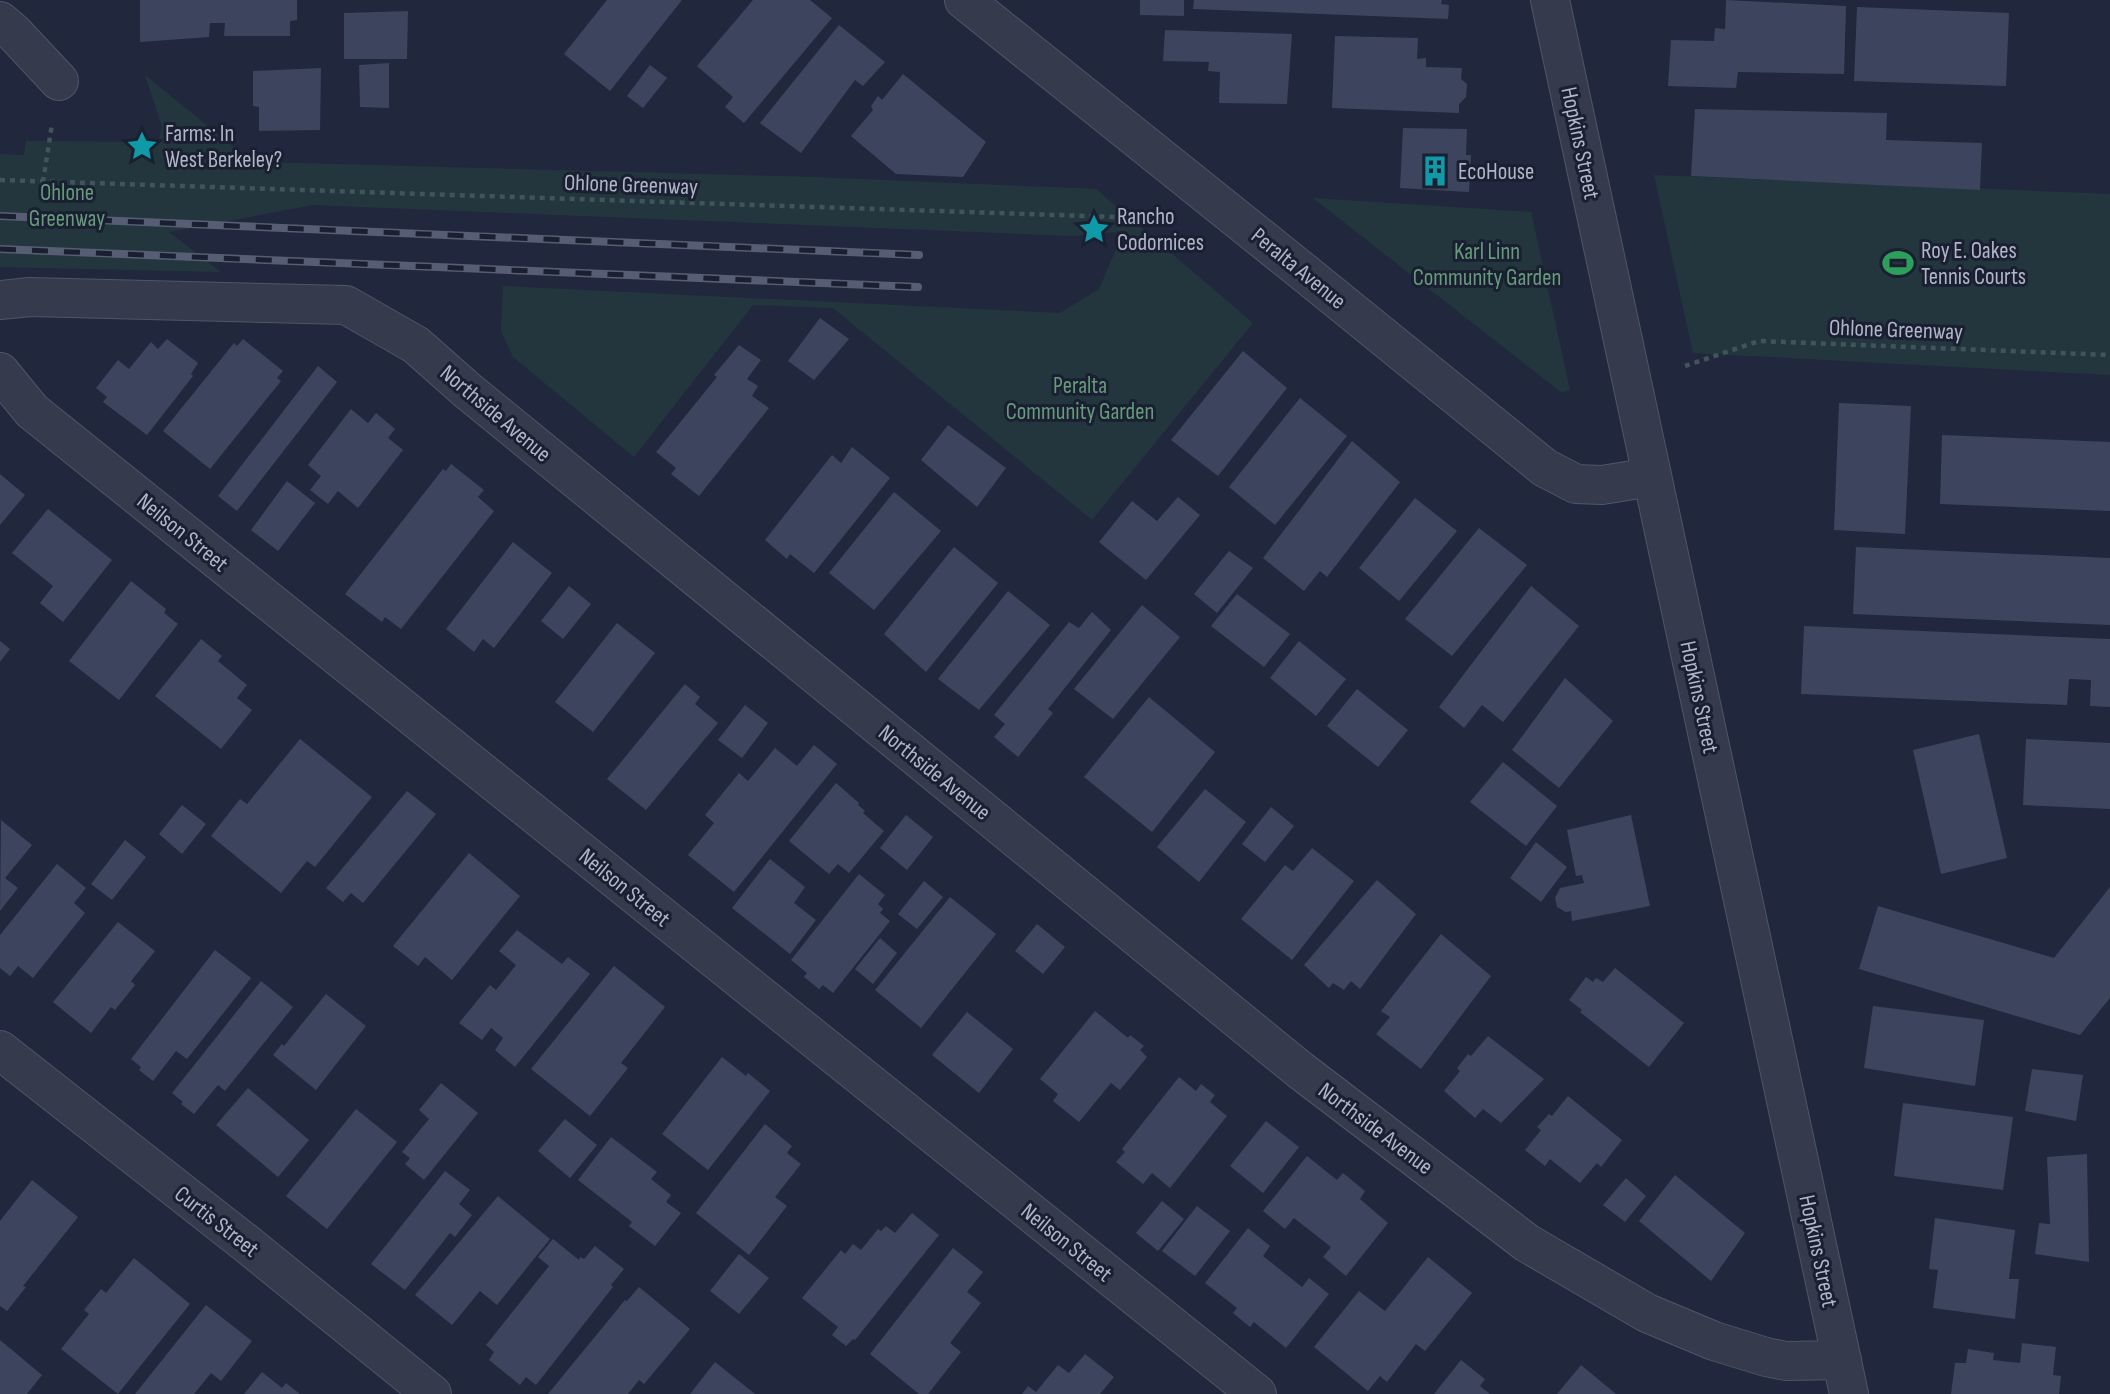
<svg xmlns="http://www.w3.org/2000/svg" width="2110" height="1394" viewBox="0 0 2110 1394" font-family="'Sofia Sans Condensed',sans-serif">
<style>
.green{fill:#23363e}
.building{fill:#3d445d}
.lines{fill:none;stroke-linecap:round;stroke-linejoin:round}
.minor-casing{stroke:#505567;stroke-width:40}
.tertiary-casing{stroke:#505567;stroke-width:40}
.path{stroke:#41535b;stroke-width:4.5;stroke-dasharray:5 5;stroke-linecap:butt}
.minor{stroke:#353b4d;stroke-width:38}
.tertiary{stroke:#353b4d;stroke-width:38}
.rail-casing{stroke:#575e74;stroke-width:8}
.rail{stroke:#1a2031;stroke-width:5;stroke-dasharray:16;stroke-linecap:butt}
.labels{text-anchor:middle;stroke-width:6;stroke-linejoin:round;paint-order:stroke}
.poi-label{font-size:23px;fill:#b0b5c8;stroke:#1a2031;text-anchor:start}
.street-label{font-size:23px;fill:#b0b5c8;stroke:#1a2031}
.park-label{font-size:23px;fill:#669b7b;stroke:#1a2031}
</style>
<rect width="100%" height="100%" fill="#21283d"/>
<g class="green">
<path d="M145,75L247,158L259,162L813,177L1096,189L1253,323L1092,520L833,308L753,305L634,457L513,357L501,331L503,286L1060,313L1099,289L1124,231L1074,236L313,205L169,232L221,272L0,267V154L24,155L26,141L153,142L159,139L162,127Z"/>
<path d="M1654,175L2110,194V375L1693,353Z"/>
<path d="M1313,198L1531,212L1570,390L1562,393Z"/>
</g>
<g class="building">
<path d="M140,0H297V20L290,21V36H224L225,23H210L209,37L140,42Z"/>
<path d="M607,0H682L610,91L564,54Z"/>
<path d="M753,0H810L832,18L744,123L725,107L733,97L697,66Z"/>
<path d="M1140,0H1184V16L1140,15Z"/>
<path d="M1194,0H1442L1441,4L1449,5L1448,19L1193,9Z"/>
<path d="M1726,0L1846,6L1844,74L1738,72L1736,88L1668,86L1671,40L1714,41L1715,28L1725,29Z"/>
<path d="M1857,7L2009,13L2006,86L1854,81Z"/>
<path d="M408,11L407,59H344V13Z"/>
<path d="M839,25L885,62L863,86L855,80L801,153L760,123Z"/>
<path d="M1165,30L1292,34L1287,104L1219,103L1220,72L1208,71L1209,62L1163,61Z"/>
<path d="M1335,36L1418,38L1417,59L1426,58V67L1462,68L1461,79L1467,84L1466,97L1459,104V113L1332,108Z"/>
<path d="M389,63V108L360,107L359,65Z"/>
<path d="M650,65L667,78L643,108L627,96Z"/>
<path d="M321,68L320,130L259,131V107L253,106V71Z"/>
<path d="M903,74L986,142L963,177L896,174L851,136L873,110L871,106L878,96L882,100Z"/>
<path d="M1695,109L1887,113L1886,140L1982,143L1980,190L1691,176Z"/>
<path d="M1403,128L1467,129L1466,155H1471L1469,192L1400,188Z"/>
<path d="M820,318L849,339L814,380L788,361Z"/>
<path d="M167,339L198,363L191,374L193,376L147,435L103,402L107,397L96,388L118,360L129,369L151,342L158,349Z"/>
<path d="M243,339L283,371L277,378L281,381L210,469L163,431L234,343L237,346Z"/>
<path d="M739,345L761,360L747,379L758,386L752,396L769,408L699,496L671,474L676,468L656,452L717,377L714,375Z"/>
<path d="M1243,351L1287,388L1218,476L1171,440Z"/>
<path d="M318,366L337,382L237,511L218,496Z"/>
<path d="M1300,398L1347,436L1275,525L1229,487Z"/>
<path d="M1839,403L1911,406L1905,534L1834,530Z"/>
<path d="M351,409L368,423L376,413L395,429L388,438L403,450L358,508L338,491L328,504L310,490L321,476L308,465Z"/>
<path d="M948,425L1006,468L977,507L921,460Z"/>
<path d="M1942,435L2110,442V511L1940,504Z"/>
<path d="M1352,441L1400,482L1327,577L1320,571L1304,591L1263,558Z"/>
<path d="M852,447L890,478L814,573L790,554L787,559L765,540L832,455L841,463Z"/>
<path d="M451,464L484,490L478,497L494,511L401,629L385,617L382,622L345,594L443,469L446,471Z"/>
<path d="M0,474L25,495L0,525Z"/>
<path d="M287,481L315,503L278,551L251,530Z"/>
<path d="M894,492L941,531L874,610L829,573Z"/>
<path d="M1178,497L1200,515L1146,580L1099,542L1132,501L1157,521Z"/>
<path d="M1415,498L1457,531L1399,601L1359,568Z"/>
<path d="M48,509L112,560L63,622L40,603L53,586L12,553Z"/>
<path d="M1479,528L1527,565L1452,656L1405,619Z"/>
<path d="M513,542L552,573L494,648L483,639L474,652L446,629Z"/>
<path d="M954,547L998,583L926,672L884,634Z"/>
<path d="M1856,547L2110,558V625L1853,614Z"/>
<path d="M1229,551L1253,568L1217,613L1194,594Z"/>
<path d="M131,581L166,609L164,613L178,624L119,700L69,661Z"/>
<path d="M569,586L591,604L563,639L541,621Z"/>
<path d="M1531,586L1579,626L1503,722L1482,705L1464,728L1439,707Z"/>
<path d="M1008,591L1050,625L979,710L938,679Z"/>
<path d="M1237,594L1290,634L1264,667L1211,626Z"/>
<path d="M1142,605L1180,637L1113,719L1074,689Z"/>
<path d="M1092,612L1111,630L1048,709L1053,713L1018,757L994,737L1005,724L994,715L1069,622L1079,628Z"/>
<path d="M617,623L655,653L593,732L555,702Z"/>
<path d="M1804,626L2110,639V707L2090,706L2091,680L2069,679L2067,705L1801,694Z"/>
<path d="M201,639L222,656L218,661L247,685L237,698L252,710L221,749L155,696Z"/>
<path d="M0,641L10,649L0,662Z"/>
<path d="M1299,641L1346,679L1316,716L1270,678Z"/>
<path d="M1565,678L1613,721L1559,788L1512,750Z"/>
<path d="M685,684L700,697L695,704L718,723L646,810L607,779Z"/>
<path d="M1357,689L1408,730L1378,767L1327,726Z"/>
<path d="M1149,697L1215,752L1152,832L1084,777Z"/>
<path d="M745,705L768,723L742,758L718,740Z"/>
<path d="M1979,734L2007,858L1941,874L1913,750Z"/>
<path d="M300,739L372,797L315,867L307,861L281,893L211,836L240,799L247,804Z"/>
<path d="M2026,739L2110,743V809L2023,805Z"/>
<path d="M814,745L837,764L734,892L688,855L714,823L705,815L739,773L748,781L775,748L797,766Z"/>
<path d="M1503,762L1557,806L1526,846L1470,802Z"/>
<path d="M836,783L859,803L858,805L865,811L863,813L884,831L849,873L838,864L829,874L789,841Z"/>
<path d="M1205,789L1246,822L1199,882L1157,847Z"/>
<path d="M407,791L436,814L363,903L351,893L343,902L326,888Z"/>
<path d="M182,805L206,824L182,854L159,834Z"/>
<path d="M1271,807L1294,826L1265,862L1242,844Z"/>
<path d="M906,815L933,837L907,870L880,848Z"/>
<path d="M1631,815L1650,906L1572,921L1571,911L1566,912L1557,907L1555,898L1560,888L1584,883L1582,875L1576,876L1567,830Z"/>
<path d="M1,820L32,845L5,878L18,888L0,911Z"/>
<path d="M125,840L146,857L112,900L91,884Z"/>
<path d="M1536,842L1567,867L1541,902L1510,878Z"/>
<path d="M1312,848L1354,881L1292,960L1241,919L1285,865L1293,871Z"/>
<path d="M469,853L520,896L452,980L425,957L418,966L393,946Z"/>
<path d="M770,859L805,887L794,903L816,920L790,954L732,908Z"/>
<path d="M57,864L86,888L74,903L85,913L33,978L18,966L10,976L0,968V935Z"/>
<path d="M859,874L885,895L878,904L883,909L880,913L890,921L833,993L823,985L819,989L804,977L807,973L791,960Z"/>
<path d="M1377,880L1416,914L1360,989L1351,981L1344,990L1333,983L1329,988L1304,965Z"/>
<path d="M924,881L943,897L917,929L898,914Z"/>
<path d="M2110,887V998L2080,1035L1859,969L1878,906L2054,958Z"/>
<path d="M950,897L996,934L921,1028L875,990Z"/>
<path d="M118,922L155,951L131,981L135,985L115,1010L111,1007L91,1033L53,1002Z"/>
<path d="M1037,924L1065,947L1043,974L1015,951Z"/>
<path d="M517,930L562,964L568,957L590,974L515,1067L495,1050L503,1038L491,1028L482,1040L459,1023L490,985L496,990L516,965L499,951Z"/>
<path d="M1441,934L1491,976L1421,1069L1376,1034L1390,1017L1381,1011Z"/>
<path d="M880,938L897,953L873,984L855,969Z"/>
<path d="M215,950L251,978L187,1059L176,1051L153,1081L139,1070L141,1067L131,1059Z"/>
<path d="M614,966L665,1007L621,1063L628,1068L590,1116L531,1069Z"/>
<path d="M1615,968L1684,1023L1649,1067L1580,1012L1582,1010L1569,1000L1586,977L1593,982L1596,978L1603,982Z"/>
<path d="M261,981L293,1007L225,1091L218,1085L194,1114L181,1104L183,1102L172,1093Z"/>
<path d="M326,994L366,1026L316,1090L273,1055L282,1044L284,1046Z"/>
<path d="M1873,1006L1984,1020L1975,1086L1864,1068Z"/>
<path d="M1095,1011L1128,1038L1130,1035L1144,1046L1140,1050L1147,1057L1120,1090L1111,1083L1079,1122L1053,1101L1058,1094L1040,1079Z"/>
<path d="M967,1012L1013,1049L979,1093L932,1055Z"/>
<path d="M1488,1036L1544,1079L1501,1123L1483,1109L1475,1118L1444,1091L1460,1071L1457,1068L1468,1054L1471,1056Z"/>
<path d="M722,1057L746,1076L748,1073L770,1091L708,1170L662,1134Z"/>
<path d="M2032,1069L2083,1075L2076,1121L2025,1111Z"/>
<path d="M1179,1077L1196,1091L1201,1084L1215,1095L1210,1102L1227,1116L1170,1188L1152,1173L1143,1184L1116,1162L1125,1152L1122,1149Z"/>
<path d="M441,1083L478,1113L424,1180L405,1164L410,1158L402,1152L429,1119L419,1110Z"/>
<path d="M248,1088L309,1140L278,1177L216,1125Z"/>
<path d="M1568,1096L1622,1140L1601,1167L1597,1163L1580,1183L1550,1159L1545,1166L1525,1150L1541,1130L1537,1127L1549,1114L1552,1116Z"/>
<path d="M1903,1103L2013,1117L2003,1190L1894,1176Z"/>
<path d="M356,1109L397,1142L327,1229L286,1196Z"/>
<path d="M565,1119L597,1145L570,1178L538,1151Z"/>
<path d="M1266,1121L1299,1147L1263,1193L1230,1166Z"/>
<path d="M765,1124L792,1146L787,1153L801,1164L775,1197L787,1206L749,1255L696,1213Z"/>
<path d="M611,1137L657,1172L651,1179L671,1195L666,1202L681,1213L655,1246L629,1226L632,1222L578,1180Z"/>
<path d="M2087,1154L2089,1262L2035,1254L2039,1223L2050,1224L2047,1157Z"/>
<path d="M1307,1156L1337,1180L1343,1173L1365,1191L1360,1199L1388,1223L1346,1276L1323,1257L1331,1247L1294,1218L1285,1229L1263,1211Z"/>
<path d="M445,1171L470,1190L459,1204L472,1215L455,1237L450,1233L405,1290L371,1264Z"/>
<path d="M1675,1175L1745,1233L1711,1281L1639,1221Z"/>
<path d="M1626,1178L1646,1196L1625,1222L1603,1205Z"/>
<path d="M32,1180L78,1217L23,1286L26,1287L7,1311L0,1306V1221Z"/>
<path d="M498,1196L550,1239L497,1305L480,1291L452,1325L415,1295Z"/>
<path d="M1162,1201L1184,1219L1158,1251L1136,1233Z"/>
<path d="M1197,1206L1230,1231L1195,1276L1162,1251Z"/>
<path d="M912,1213L939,1235L855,1340L853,1339L846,1346L832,1335L838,1327L802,1298L841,1250L845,1254L853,1244L861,1250L878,1229L881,1231L886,1226L895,1233Z"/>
<path d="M1935,1218L2015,1230L2009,1279H2019L2015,1319L1933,1308L1938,1270L1929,1269Z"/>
<path d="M1248,1228L1270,1246L1263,1256L1302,1287L1309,1278L1329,1294L1286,1348L1254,1322L1250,1327L1233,1313L1237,1308L1205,1283Z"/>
<path d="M553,1239L579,1260L580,1257L584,1259L595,1246L624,1269L611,1285L613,1287L536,1385L526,1377L520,1385L489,1360L494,1352L486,1345L549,1266L538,1257Z"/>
<path d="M953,1248L983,1272L967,1292L981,1303L950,1343L961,1352L928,1394H919L870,1354Z"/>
<path d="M739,1254L769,1278L739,1314L710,1291Z"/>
<path d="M1428,1257L1472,1293L1425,1351L1416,1344L1387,1382L1380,1376L1368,1391L1314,1347L1359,1291L1385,1311Z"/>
<path d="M134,1258L190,1304L118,1394L61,1349L89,1314L84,1310L101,1289L106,1293Z"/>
<path d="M639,1287L690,1329L644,1384L639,1380L628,1394H548L625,1300L627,1301Z"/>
<path d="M206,1305L252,1341L221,1381L211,1373L194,1394H135Z"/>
<path d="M0,1340L42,1375L27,1394H0Z"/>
<path d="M2022,1343L2056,1347L2053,1375L2061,1376L2059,1394H1951L1955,1363H1966L1968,1349L1994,1353L1993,1360L2020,1363Z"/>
<path d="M1085,1354L1114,1377L1100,1394H1022L1028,1386L1036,1392L1058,1365L1069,1373Z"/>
<path d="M1461,1360L1485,1379L1480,1386L1490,1394H1434Z"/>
<path d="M715,1362L755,1394H690Z"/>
<path d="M1581,1365L1616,1394H1557Z"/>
<path d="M262,1372L282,1388L286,1383L300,1394H244Z"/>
</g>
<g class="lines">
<g class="minor-casing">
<g id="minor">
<path d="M964,0L1296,266L1545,468L1576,484L1602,485L1652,477"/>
<path d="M0,21L14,33L59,81"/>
<path d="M0,300L30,297L346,305L416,345L468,391L1300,1070L1527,1243L1647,1313L1714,1341L1766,1357L1786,1361L1842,1360"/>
<path d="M0,372L32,411L1257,1394"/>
<path d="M0,1050L247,1244L432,1394"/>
</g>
</g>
<g class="tertiary-casing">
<path id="tertiary" d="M1550,0L1849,1394"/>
</g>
<g class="path">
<path d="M0,180L1118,217L1158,212"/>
<path d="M43,182L52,124"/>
<path d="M1685,366L1759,341L2110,355"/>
</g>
<use href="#minor" class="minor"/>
<use href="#tertiary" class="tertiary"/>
<g class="rail-casing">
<g id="rail">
<path d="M0,216L919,255"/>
<path d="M0,249L918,287"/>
</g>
</g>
<use href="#rail" class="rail"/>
</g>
<defs>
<g id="sight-bare" transform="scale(2.415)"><path d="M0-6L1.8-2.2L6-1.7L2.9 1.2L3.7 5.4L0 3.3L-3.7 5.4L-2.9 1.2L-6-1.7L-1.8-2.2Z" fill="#0f9aa8" stroke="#1a2031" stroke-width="2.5" paint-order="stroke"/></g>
<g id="building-bare" transform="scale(2.415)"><path d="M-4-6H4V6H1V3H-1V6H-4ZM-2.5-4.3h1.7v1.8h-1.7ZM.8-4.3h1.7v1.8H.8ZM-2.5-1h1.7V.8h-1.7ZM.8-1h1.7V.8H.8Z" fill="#0f9aa8" stroke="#1a2031" stroke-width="2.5" paint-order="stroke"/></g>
<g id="stadium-bare" transform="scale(2.415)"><path d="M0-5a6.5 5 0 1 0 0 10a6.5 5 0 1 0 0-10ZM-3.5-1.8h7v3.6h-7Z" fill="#2e9e5b" stroke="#1a2031" stroke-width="2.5" paint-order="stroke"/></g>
</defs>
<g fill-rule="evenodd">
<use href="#sight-bare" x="142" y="146"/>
<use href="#building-bare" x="1435" y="171"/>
<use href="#sight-bare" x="1094" y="229"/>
<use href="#stadium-bare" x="1898" y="263"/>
</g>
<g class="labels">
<g class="poi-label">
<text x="165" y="141">Farms: In<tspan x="165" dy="26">West Berkeley?</tspan></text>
<text x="1458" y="179">EcoHouse</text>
<text x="1117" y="224">Rancho<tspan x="1117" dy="26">Codornices</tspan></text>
<text x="1921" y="258">Roy E. Oakes<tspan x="1921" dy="26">Tennis Courts</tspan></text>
</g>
<g class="street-label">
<text transform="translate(1581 143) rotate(78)" y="8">Hopkins Street</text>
<text transform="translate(631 184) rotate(2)" y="8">Ohlone Greenway</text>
<text transform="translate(1299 268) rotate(39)" y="8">Peralta Avenue</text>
<text transform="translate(1896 329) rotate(2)" y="8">Ohlone Greenway</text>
<text transform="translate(496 413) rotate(40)" y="8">Northside Avenue</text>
<text transform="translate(183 532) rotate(39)" y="8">Neilson Street</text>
<text transform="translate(1700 697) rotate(78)" y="8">Hopkins Street</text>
<text transform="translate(935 772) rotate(39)" y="8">Northside Avenue</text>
<text transform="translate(625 887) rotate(39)" y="8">Neilson Street</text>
<text transform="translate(1376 1128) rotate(37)" y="8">Northside Avenue</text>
<text transform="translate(217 1221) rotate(38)" y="8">Curtis Street</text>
<text transform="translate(1067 1242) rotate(39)" y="8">Neilson Street</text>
<text transform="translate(1819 1251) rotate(78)" y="8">Hopkins Street</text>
</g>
<g class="park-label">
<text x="67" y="200">Ohlone<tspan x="67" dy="26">Greenway</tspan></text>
<text x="1487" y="259">Karl Linn<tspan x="1487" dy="26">Community Garden</tspan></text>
<text x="1080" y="393">Peralta<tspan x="1080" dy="26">Community Garden</tspan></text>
</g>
</g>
</svg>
